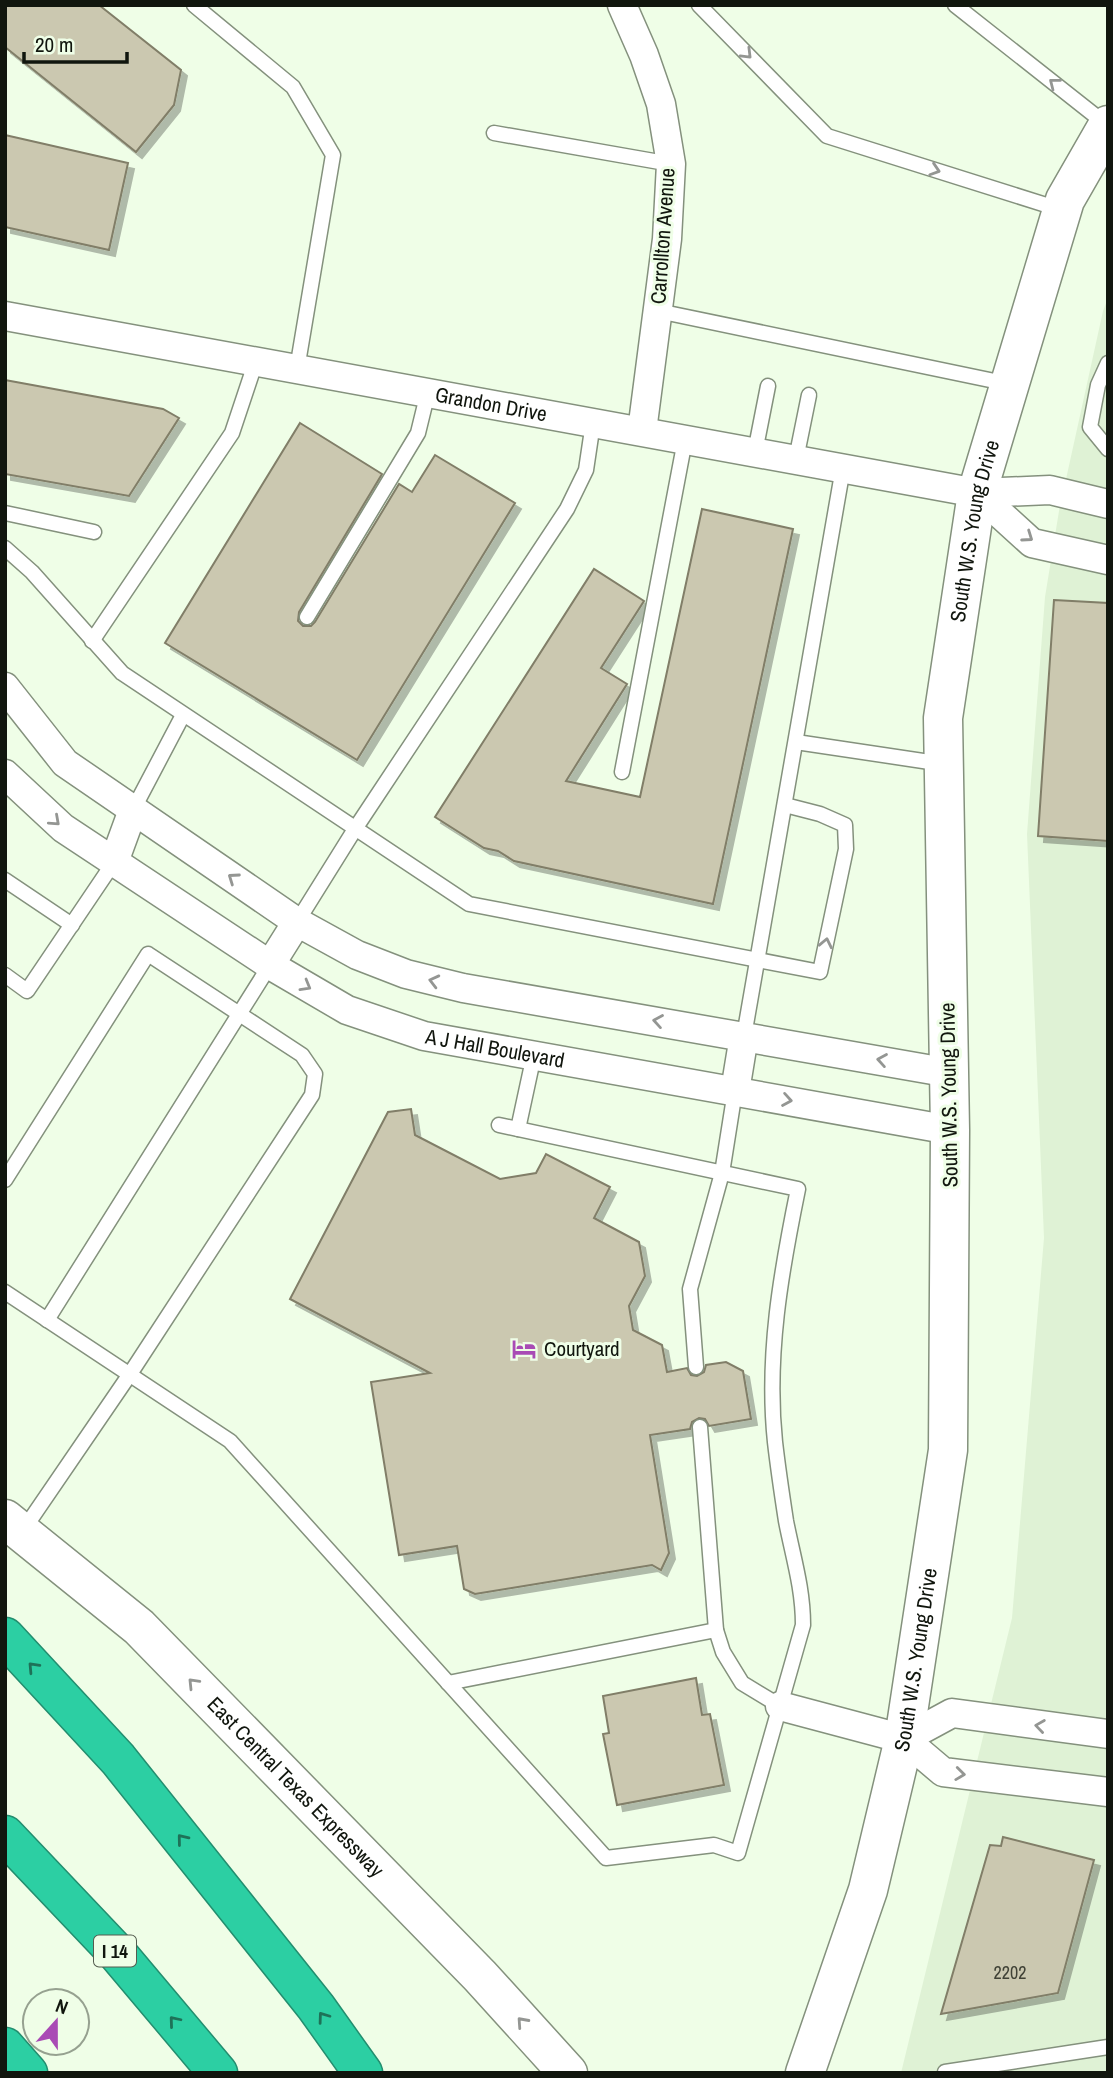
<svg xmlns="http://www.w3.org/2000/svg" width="1113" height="2078" viewBox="0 0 1113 2078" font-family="'Archivo Narrow',sans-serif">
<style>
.built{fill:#dff2d5}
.building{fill:#cbc8b0;stroke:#817e68;stroke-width:2;filter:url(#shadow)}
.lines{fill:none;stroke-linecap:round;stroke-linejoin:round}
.lane-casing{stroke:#84917d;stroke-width:17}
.street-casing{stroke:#84917d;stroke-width:31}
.secondary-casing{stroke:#84917d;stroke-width:41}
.highway-casing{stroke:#238e6f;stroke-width:41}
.lane{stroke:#fff;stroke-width:14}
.street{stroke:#fff;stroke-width:28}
.secondary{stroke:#fff;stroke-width:38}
.highway{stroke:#2ccfa3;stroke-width:38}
.oneway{stroke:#949693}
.oneway2{stroke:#1e7258}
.labels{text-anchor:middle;stroke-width:6;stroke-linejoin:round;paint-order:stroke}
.number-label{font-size:18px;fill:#404236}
.shield{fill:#effee7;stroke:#545c4f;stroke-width:2}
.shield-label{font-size:19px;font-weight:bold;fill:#11160e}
.street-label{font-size:21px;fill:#11160e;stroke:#effee7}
.poi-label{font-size:21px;fill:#11160e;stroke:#effee7;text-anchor:start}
</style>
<defs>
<filter id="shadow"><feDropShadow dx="6" dy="6" stdDeviation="0" flood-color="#0004"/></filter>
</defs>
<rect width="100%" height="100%" fill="#effee7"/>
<path class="built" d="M1108,298V2073H901L1012,1618L1044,1238L1027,834L1045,597L1059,511L1103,311Z"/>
<g class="building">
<path d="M5,5H99L181,70L174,105L136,152L5,47Z"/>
<path d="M5,135L128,163L109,250L5,227Z"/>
<path d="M5,380L163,409L179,418L129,496L5,474Z"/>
<path d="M300,423L382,474L299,612L298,621L303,626H311L315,622L399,484L412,492L435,455L515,503L357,760L165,643Z"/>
<path d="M702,509L793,529L713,904L514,861L498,851L484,848L435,817L594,569L644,601L601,668L627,684L566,781L640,797Z"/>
<path d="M1054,600L1108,603V841L1038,836Z"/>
<path d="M411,1109L415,1135L500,1179L536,1173L546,1154L610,1187L594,1218L639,1242L645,1276L629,1306L633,1330L662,1345L667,1372L687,1368L691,1375L697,1376L704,1372L706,1365L726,1362L743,1371L751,1419L709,1426L705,1419L699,1418L692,1422L690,1429L650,1435L669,1553L661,1570L652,1565L475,1594L464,1589L457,1546L399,1555L371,1382L430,1373L290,1299L388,1112Z"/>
<path d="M696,1678L702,1715L710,1714L724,1785L617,1805L603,1734L609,1733L603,1696Z"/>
<path d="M1003,1837L1094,1860L1058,1993L941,2014L990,1845L1001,1846Z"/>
</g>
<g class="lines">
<g class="lane-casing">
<g id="lane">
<path d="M194,5L293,87L333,155L297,369"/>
<path d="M699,5L827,136L1062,210"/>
<path d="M955,5L1107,125"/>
<path d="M494,133L671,164"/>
<path d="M658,311L1009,384"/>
<path d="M1108,363L1098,385L1090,427L1108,449"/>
<path d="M755,452L768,386"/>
<path d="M796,459L809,395"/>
<path d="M5,513L94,532"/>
<path d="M5,548L32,572L122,673L469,904L820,972L846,849L845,825L820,814L785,805"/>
<path d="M307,617L418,433L428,392"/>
<path d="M92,641L232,433L256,361"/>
<path d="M796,742L943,764"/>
<path d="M622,772L685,440"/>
<path d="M133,810L183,715"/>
<path d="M5,880L72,925"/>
<path d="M297,922L355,829L567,509L586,470L593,423"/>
<path d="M5,975L27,991L114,862"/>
<path d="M744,1036L843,468"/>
<path d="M518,1129L534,1055"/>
<path d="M5,1180L148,954L302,1055L315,1074L312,1095L130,1374L22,1532"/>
<path d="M5,1292L230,1441L606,1858L714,1845L738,1853L803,1625C803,1588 793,1557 786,1521C782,1495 778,1468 775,1442C766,1356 781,1272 798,1189L499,1125"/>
<path d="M47,1320L270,965"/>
<path d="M696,1367L690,1289L722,1173L735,1091"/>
<path d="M700,1427L716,1630L723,1652L742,1683L780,1706"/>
<path d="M448,1683L716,1630"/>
<path d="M945,2072L1108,2047"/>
</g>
</g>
<g class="street-casing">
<g id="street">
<path d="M622,5L644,55L661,104L671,164L667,239L642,431"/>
<path id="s1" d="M5,316L977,493L1050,490L1108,504"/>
<path d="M977,493L1032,543L1108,560"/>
<path d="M5,687L65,763L297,922L357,955L406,974L463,988L950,1073"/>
<path id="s2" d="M5,774L63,828L270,965L347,1010L424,1036L950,1130"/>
<path d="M114,862L133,810"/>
<path d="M270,965L297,922"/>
<path d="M735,1091L744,1036"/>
<path d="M780,1706L904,1739L943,1772L1108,1792"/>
<path d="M904,1739L952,1713L1108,1734"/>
</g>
</g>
<g class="secondary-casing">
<g id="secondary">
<path id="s3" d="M5,1519L139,1627L480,1976L568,2073"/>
<path id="s4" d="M805,2073L868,1890L904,1739L948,1450L950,1130L943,718L977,493L1065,200L1108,125"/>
</g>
</g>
<g class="highway-casing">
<g id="highway">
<path d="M5,1637L118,1759L316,2007L363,2073"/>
<path d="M5,1835L117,1953L218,2073"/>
<path d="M5,2047L28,2073"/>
</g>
</g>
<use href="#lane" class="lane"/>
<use href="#street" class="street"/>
<use href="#secondary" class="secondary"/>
<use href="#highway" class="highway"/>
</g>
<defs><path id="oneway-chevron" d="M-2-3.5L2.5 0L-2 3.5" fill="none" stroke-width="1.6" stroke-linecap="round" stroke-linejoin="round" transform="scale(1.75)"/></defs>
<g class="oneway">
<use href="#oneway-chevron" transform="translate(747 54) rotate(45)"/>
<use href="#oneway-chevron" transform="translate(1054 83) rotate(-142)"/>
<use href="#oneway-chevron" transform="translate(935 170) rotate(18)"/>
<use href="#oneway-chevron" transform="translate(1028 537) rotate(35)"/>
<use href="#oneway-chevron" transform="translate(55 821) rotate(42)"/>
<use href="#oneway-chevron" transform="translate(233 878) rotate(-145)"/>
<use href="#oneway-chevron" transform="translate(826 943) rotate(-78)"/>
<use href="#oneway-chevron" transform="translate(434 981) rotate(-166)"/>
<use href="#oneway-chevron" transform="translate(306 986) rotate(30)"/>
<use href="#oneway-chevron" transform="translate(658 1021) rotate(-170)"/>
<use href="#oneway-chevron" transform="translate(882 1060) rotate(-170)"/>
<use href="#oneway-chevron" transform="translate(787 1100) rotate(10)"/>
<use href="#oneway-chevron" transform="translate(193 1683) rotate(-134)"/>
<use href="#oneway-chevron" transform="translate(1040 1726) rotate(-172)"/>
<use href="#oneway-chevron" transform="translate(960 1774) rotate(7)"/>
<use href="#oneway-chevron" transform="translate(522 2022) rotate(-132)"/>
</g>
<g class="oneway2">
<use href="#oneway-chevron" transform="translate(33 1667) rotate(-133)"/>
<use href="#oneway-chevron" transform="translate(182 1839) rotate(-129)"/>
<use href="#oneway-chevron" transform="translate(323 2017) rotate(-126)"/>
<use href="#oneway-chevron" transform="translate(174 2021) rotate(-130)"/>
</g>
<defs>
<g id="hotel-bare" transform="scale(1.89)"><path d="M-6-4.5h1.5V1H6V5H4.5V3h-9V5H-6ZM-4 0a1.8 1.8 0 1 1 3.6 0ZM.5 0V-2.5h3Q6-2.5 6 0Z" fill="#a94bb5" stroke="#effee7" stroke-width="2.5" paint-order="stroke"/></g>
</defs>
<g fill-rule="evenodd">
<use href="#hotel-bare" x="524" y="1349"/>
</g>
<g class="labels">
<g class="number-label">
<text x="1010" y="1979">2202</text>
</g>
<rect class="shield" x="94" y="1935.5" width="42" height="31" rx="5"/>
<g class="shield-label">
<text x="115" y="1958">I 14</text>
</g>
<g class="street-label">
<text transform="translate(663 236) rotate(-86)" y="7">Carrollton Avenue</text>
<text dy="7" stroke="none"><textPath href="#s1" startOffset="494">Grandon Drive</textPath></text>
<text dy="7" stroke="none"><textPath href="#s4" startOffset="1563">South W.S. Young Drive</textPath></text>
<text dy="7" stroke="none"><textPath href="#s2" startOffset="570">A J Hall Boulevard</textPath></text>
<text transform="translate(949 1095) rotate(-91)" y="7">South W.S. Young Drive</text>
<text dy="7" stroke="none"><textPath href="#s4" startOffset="429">South W.S. Young Drive</textPath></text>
<text dy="7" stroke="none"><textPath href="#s3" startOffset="396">East Central Texas Expressway</textPath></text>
</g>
<g class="poi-label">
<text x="544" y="1356">Courtyard</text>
</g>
</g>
<rect width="1113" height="2078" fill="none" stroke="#11160e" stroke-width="14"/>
<g transform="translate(56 2022) rotate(21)"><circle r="33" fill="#effee7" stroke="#96a190" stroke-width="2"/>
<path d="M0-5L12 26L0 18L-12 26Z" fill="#a94bb5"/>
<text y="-10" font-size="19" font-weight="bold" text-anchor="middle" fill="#11160e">N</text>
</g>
<path d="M24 52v10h103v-10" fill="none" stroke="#11160e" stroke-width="3.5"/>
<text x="35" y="52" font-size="21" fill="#11160e" stroke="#effee7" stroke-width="5" paint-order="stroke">20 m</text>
</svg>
